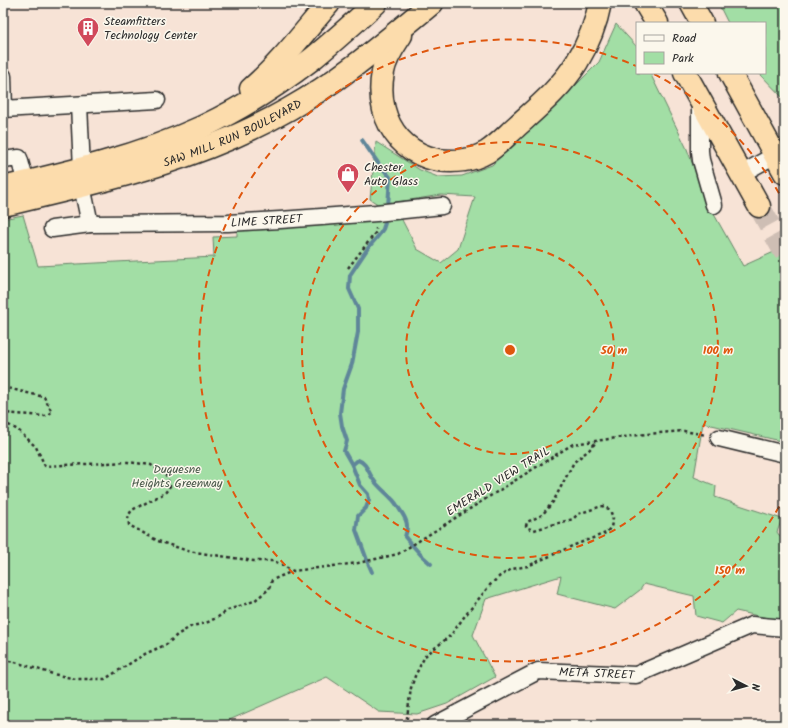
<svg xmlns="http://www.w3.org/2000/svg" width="788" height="728" viewBox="0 0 788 728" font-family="Kalam,sans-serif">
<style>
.green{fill:#a2dea5;stroke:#668468}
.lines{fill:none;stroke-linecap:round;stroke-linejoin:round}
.stream{stroke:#5f8699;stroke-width:4}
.highway-tunnel{stroke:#cebeb4;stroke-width:22;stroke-dasharray:22 11;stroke-linecap:butt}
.minor-casing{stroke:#2b2b2b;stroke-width:19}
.highway-casing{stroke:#2b2b2b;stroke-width:25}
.path{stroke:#2b2b2b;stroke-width:2.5;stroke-dasharray:3 3;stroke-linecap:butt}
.minor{stroke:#fbf7ec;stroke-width:16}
.highway{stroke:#fcdcac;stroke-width:22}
.ring{fill:none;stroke:#df570e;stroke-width:2;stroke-dasharray:7 5}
.labels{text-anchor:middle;stroke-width:3;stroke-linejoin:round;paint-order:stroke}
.poi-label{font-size:12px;fill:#2b2b2b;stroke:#fbf7ec;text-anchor:start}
.street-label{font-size:12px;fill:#2b2b2b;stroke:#fbf7ec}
.park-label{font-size:12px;fill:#49584a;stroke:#fbf7ec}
.centre{fill:#df570e;stroke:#fbf7ec;stroke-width:2}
.ring-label{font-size:12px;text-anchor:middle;font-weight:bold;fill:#df570e;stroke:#fbf7ec;stroke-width:3;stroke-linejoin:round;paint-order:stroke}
</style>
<rect width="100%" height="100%" fill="#f7e3d6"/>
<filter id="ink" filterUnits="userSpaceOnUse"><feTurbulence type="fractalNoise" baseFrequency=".025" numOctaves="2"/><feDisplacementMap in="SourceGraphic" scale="8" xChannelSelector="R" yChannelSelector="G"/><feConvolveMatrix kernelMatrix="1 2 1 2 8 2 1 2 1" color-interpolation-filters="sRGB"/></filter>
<g filter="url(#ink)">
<g class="green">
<path d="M718,3H785V100L759,73H765V23H728Z"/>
<path d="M616,24L637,47V73H650L687,149L706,200L743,266L785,247V442L703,423L694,477L716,486L715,497L782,519L777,532L779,535L785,537V622L736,611L722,623L696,616L694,596L644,584L640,590L615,609L557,594L561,576L486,599L473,635L495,677L447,704L417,714L379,712L327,677L218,725H3V219L23,215L38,266L214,257L213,237L237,236V230L336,224L401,218L417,249L441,263L458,249L475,197L441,195L379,205L370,199L376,142L420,170L438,177L462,176L492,165L567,94L599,62Z"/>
</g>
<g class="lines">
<g class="stream">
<path d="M362,140L378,163L390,177L388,206"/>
<path d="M352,465L358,460C367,463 368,472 373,479C378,487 387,493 393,500C396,503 398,507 400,510C407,520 409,525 405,537L411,544"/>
<path d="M413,546L421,555L431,564"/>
<path d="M367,560L356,530L358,516L366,508L369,500L368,494L360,485L352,465L344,451L347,441L342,426L340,413L343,389L352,364L358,332V309L349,289L350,275L368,248L379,235L383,229L385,223"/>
<path d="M368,563L372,572"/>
</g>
<path class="highway-tunnel" d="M759,206L785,253"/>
<g class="minor-casing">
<g id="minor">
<path d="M3,76L4,109"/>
<path d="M700,101V151L701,160L714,205"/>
<path d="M79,105L82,169"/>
<path d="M3,109L157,100"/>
<path d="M3,160L19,158L26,183"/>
<path d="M741,174L775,155"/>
<path d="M82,186L90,224"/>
<path id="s1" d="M52,229L90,224L228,223L280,220L376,213L442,206"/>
<path d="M719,438L785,454"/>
<path id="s2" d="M435,725L538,671L636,675L752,625L785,628"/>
</g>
</g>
<g class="highway-casing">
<g id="highway">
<path d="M645,3L657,23"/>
<path d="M691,3L702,23"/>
<path d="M401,35C394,46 385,58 383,72C373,125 410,168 464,160C472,159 480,156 487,152C498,145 507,135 517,126C538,107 562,87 577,62C588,44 596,24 600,3"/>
<path d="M685,73L759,206"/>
<path d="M730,73L785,173"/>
<path d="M251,89C280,64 304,32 329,3"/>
<path d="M3,188C71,172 139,156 202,127C241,109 278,85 312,59C334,41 355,22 376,3"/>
<path id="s3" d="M3,205C101,182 201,160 289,109C341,80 386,41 432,3"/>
</g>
</g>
<g class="path">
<path d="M348,268L376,232V228"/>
<path d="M3,387L44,397L52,412L45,416L3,413"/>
<path d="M3,422L18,430L36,447L45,466L128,462L151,465L166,475L170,486L165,493L132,510L128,516L129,525L158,541L188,551L254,561H274L293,571L358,563L398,554L573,444L646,434L684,431L706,435"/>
<path d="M3,660L15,662L53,674L76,679H105L145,654L167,644L177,635L192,626L206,623L218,617L228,610L254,601L269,589L272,580L293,571"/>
<path d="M406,725L411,688L415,676L425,656L451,635L464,617L490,585L500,576L512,569L528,566L572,546L606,533L611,527L613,518L610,510L604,506L599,507L578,514L573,519L534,530L528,528L526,526L527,522L542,515L553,502L574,462L589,450L597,441"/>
</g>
<use href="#minor" class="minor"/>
<use href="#highway" class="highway"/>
</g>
</g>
<g class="ring">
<circle cx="510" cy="350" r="104"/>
<circle cx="510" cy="350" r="208"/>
<path d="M785 496A311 311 0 1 1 636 66M654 74A311 311 0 0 1 785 204"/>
</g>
<defs>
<g id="building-pin" transform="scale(1.15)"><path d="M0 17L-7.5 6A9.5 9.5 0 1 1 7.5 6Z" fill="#d1495b" stroke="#fbf7ec"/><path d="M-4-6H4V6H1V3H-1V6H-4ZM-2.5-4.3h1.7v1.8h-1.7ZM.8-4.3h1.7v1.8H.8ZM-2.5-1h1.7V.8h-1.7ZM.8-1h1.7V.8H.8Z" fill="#fff"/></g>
<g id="shop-pin" transform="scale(1.15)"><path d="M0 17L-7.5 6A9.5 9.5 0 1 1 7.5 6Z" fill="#d1495b" stroke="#fbf7ec"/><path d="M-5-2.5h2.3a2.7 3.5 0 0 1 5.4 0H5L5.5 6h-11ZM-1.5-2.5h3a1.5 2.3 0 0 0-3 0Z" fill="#fff"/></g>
</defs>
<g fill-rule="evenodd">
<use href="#building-pin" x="88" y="28"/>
<use href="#shop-pin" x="348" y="174"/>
</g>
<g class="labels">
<g class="poi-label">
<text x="104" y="25">Steamfitters<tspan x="104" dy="14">Technology Center</tspan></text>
<text x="364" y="171">Chester<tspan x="364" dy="14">Auto Glass</tspan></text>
</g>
<g class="street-label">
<text dy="4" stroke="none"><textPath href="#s3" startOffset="241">SAW MILL RUN BOULEVARD</textPath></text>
<text dy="4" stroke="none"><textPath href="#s1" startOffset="215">LIME STREET</textPath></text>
<text transform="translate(498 481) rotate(-32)" y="4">EMERALD VIEW TRAIL</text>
<text dy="4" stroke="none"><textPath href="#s2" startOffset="175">META STREET</textPath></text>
</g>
<g class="park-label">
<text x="177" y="473">Duquesne<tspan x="177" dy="14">Heights Greenway</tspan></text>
</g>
</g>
<circle cx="510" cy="350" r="6" class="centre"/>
<g class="ring-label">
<text x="614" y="354">50 m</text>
<text x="718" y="354">100 m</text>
<text x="730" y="574">150 m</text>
</g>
<rect width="788" height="728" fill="none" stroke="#fbf7ec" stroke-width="16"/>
<rect x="8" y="8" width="772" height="712" fill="none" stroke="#2b2b2b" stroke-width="1.5" filter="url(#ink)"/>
<rect x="636" y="22" width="130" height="52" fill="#fbf7ec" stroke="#a8a59f"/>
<rect x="644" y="35" width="20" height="6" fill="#fbf7ec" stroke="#a8a59f"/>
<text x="672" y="42" font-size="12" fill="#2b2b2b">Road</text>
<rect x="644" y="52" width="20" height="12" fill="#a2dea5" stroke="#a8a59f"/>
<text x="672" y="62" font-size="12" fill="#2b2b2b">Park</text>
<g transform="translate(746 686) rotate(96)" stroke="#fbf7ec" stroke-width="3" paint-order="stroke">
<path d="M0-3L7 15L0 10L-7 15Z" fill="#2b2b2b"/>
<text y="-6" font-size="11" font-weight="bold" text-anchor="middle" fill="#2b2b2b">N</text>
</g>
</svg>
